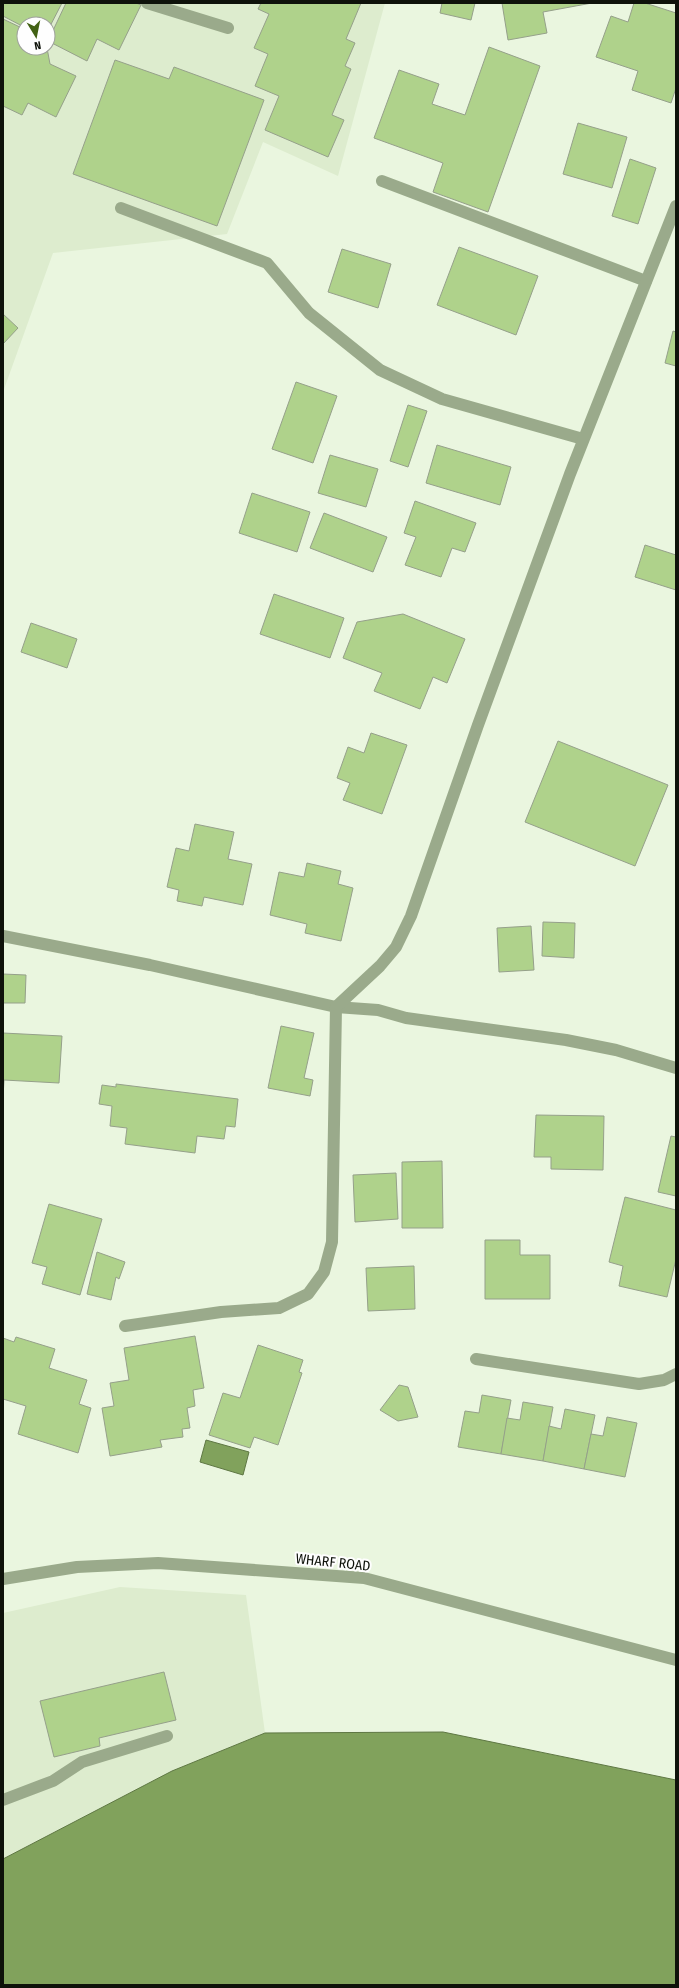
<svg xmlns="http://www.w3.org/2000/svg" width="679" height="1988" viewBox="0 0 679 1988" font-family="'Fira Sans Condensed',sans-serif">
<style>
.built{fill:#ddecce;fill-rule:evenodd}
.water{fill:#81a25c;stroke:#5e7743}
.building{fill:#afd28b;stroke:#95a08a}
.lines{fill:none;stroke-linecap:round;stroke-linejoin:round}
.minor{stroke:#9aaa8b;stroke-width:12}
.labels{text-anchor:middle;stroke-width:4;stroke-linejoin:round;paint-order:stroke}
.street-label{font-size:14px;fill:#0e120a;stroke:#fefefe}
</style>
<rect width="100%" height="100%" fill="#eaf6df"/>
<g class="built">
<path d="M3,3H385L338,176L263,142L227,234L53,253L3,392ZM24,24H48V48H24Z"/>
<path d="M120,1587L246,1595L265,1733L172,1771L3,1859V1613Z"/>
</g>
<g class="water">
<path d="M206,1440L249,1452L243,1475L200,1462Z"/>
<path d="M443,1732L676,1780V1985H3V1859L172,1771L265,1733Z"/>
</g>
<g class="building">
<path d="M3,3H62L48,30V24H24V27L3,16Z"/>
<path d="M66,3H136L141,5L119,50L97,39L87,61L48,41Z"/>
<path d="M261,3H361L346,39L355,43L345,66L351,69L332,115L344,120L328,157L265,130L279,96L255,86L268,54L254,48L269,14L258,9Z"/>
<path d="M442,3H475L471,20L440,13Z"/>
<path d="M502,3H592L543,12L547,33L508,40Z"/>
<path d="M634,3H645L676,13V88L671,103L632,90L638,71L596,57L611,16L628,22Z"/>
<path d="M3,19L24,29V48H47L50,64L76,76L56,117L28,103L22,115L3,106Z"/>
<path d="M489,47L540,66L488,212L433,192L443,163L374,138L399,70L439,84L432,104L465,115Z"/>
<path d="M115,60L169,79L174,67L264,100L217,226L73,174Z"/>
<path d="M578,123L627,137L612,188L563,174Z"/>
<path d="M630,159L656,168L638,224L612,216Z"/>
<path d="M459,247L538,276L516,335L437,305Z"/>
<path d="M342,249L391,264L378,308L328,292Z"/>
<path d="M3,314L18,328L3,344Z"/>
<path d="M673,331L676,332V366L665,363Z"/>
<path d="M296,382L337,396L313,463L272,449Z"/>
<path d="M408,405L427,411L408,467L390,461Z"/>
<path d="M437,445L511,467L500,505L426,483Z"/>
<path d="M330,455L378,469L366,507L318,493Z"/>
<path d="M252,493L310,512L297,552L239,533Z"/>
<path d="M415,501L476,523L465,552L452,548L441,577L405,565L416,537L404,533Z"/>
<path d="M324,513L387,537L373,572L310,548Z"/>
<path d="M645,545L676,555V590L635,577Z"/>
<path d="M274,594L344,618L330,658L260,634Z"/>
<path d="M403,614L465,639L447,683L433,677L420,709L374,691L382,673L343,658L357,622Z"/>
<path d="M31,623L77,639L67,668L21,652Z"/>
<path d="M371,733L407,745L382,814L343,800L350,783L337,778L348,747L364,753Z"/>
<path d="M558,741L668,785L635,866L525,822Z"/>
<path d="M195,824L234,832L228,859L252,864L243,905L204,897L202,906L177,901L179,890L167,887L176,848L189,851Z"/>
<path d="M307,863L341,871L338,884L353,888L341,941L305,933L307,924L270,915L279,872L304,877Z"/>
<path d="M543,922L575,923L574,958L542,956Z"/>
<path d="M531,926L534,970L499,972L497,928Z"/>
<path d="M3,974L26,975L25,1003H3Z"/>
<path d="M281,1026L314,1033L304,1078L313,1080L310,1096L268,1088Z"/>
<path d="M3,1033L62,1036L59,1083L4,1080L3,1097Z"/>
<path d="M116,1084L238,1099L235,1127L226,1126L224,1139L197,1136L195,1153L125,1144L127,1128L110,1126L112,1106L99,1104L102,1085L116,1087Z"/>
<path d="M536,1115L604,1116L603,1170L551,1169V1157H534Z"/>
<path d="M671,1136L676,1137V1196L658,1192Z"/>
<path d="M442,1161L443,1228H402V1162Z"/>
<path d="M396,1173L398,1219L355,1222L353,1175Z"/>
<path d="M625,1197L676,1210V1259L667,1297L619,1286L623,1266L609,1262Z"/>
<path d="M49,1204L102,1219L80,1295L42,1284L47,1267L32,1263Z"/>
<path d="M485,1240H520V1255H550V1299H485Z"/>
<path d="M97,1252L125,1262L119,1279L116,1277L111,1300L87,1294Z"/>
<path d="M414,1266L415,1309L368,1311L366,1268Z"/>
<path d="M195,1336L204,1388L193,1390L195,1406L187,1408L190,1428L182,1429L183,1437L160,1440L162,1447L110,1456L102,1408L114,1406L110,1383L129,1380L124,1348Z"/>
<path d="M16,1337L55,1349L49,1368L87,1380L79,1404L91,1408L78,1453L18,1434L26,1406L3,1399V1338L14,1342Z"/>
<path d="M258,1345L303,1360L299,1372L302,1373L278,1445L254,1437L250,1448L209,1435L223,1393L240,1398Z"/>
<path d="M399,1385L408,1387L418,1417L398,1421L380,1410Z"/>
<path d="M482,1395L511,1400L501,1454L458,1447L465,1411L479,1413Z"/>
<path d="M523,1402L553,1407L543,1461L501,1454L507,1418L520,1420Z"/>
<path d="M565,1409L595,1415L584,1469L543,1461L549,1426L561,1429Z"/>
<path d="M607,1417L637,1423L625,1477L584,1469L591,1434L603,1436Z"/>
<path d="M164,1672L176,1720L99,1738L100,1746L54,1757L40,1701Z"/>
</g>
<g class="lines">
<g class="minor">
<path d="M147,3L228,28"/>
<path d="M382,181L646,281"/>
<path d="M121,208L267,263L309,313L380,370L442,399L583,439"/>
<path d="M3,936L150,965L336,1007L378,1010L406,1018L566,1040L616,1050L676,1068"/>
<path d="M125,1326L221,1312L279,1308L308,1294L324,1272L332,1242L336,1007L380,966L396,947L411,916L478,725L570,474L676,206"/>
<path d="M476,1359L639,1384L664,1380L676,1374"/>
<path d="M3,1579L77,1567L158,1563L364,1578L676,1660"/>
<path d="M3,1800L53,1781L82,1762L167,1736"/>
</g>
</g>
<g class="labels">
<g class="street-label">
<text transform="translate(333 1562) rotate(6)" y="5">WHARF ROAD</text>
</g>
</g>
<rect width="679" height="1988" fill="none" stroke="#0e120a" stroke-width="8"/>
<g transform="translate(36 36) rotate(170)"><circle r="19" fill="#fefefe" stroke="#9ea09c"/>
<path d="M0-3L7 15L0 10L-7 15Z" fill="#426114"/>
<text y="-6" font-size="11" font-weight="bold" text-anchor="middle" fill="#0e120a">N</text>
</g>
</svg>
